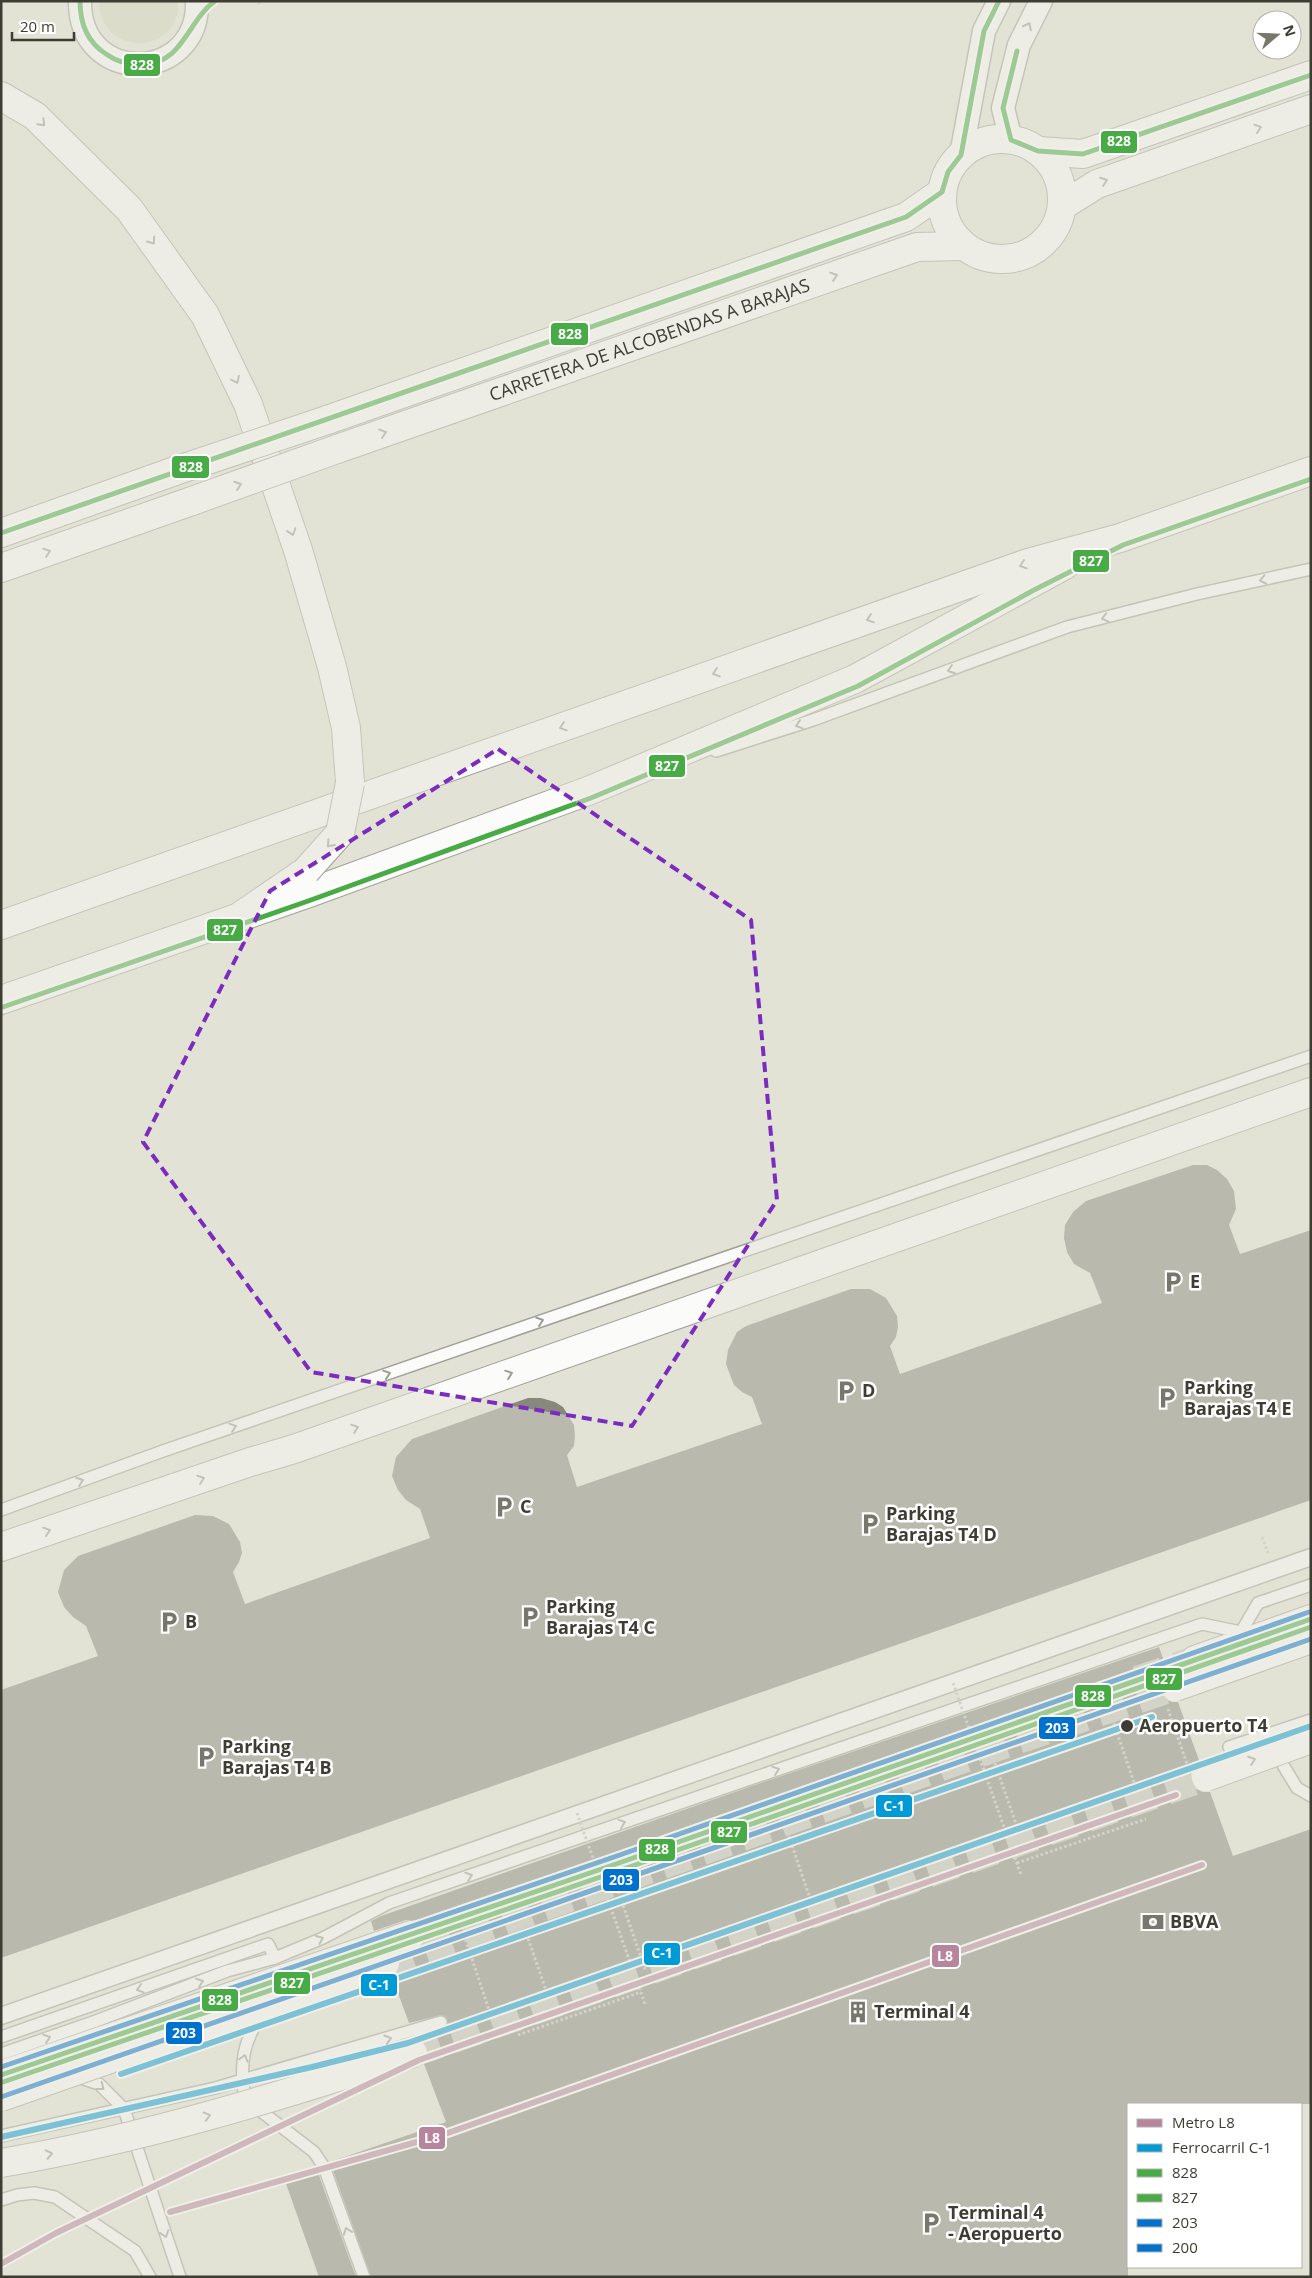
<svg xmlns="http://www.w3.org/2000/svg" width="1312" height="2278" viewBox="0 0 1312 2278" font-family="'Open Sans',sans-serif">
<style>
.green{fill:#d6d6bd}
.building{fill:#89887c}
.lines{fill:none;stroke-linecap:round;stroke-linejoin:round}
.tertiary-tunnel{stroke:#c1c1b5;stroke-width:28;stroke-dasharray:28 14;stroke-linecap:butt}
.service-casing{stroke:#a0a097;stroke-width:14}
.pedestrian-casing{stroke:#a0a097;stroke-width:19}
.minor-casing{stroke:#a0a097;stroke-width:25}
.tertiary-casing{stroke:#a0a097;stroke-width:30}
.motorway-casing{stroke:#a0a097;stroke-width:30}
.path{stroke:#c2c2bc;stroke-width:3;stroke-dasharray:2.5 2.5;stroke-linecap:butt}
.service{stroke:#fbfbf9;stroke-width:11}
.pedestrian{stroke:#fbfbf9;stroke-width:16}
.minor{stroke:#fbfbf9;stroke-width:22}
.tertiary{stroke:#fbfbf9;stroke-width:28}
.motorway{stroke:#fbfbf9;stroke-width:28}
.tertiary-bridge-casing{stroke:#a0a097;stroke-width:30;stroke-linecap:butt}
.motorway-bridge-casing{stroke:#a0a097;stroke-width:30;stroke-linecap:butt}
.path-bridge{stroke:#c2c2bc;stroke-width:3;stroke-dasharray:2.5 2.5;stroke-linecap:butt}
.tertiary-bridge{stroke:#fbfbf9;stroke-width:28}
.motorway-bridge{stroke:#fbfbf9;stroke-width:28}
.bus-1-casing{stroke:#fff;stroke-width:9}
.bus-2-casing{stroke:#fff;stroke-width:9}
.bus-3-casing{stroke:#fff;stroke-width:9}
.bus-4-casing{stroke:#fff;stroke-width:9}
.bus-1{stroke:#49ab45;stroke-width:5}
.bus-2{stroke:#49ab45;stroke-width:5}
.bus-3{stroke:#0072ce;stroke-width:5}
.bus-4{stroke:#0072ce;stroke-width:5}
.rail-1-casing{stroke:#fff;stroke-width:10}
.rail-1{stroke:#009ad5;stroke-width:6}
.metro-1-casing{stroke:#fff;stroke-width:10}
.metro-1{stroke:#b7869c;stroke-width:6}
.oneway{stroke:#9c9c96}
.marked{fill:none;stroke:#7b2cbf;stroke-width:4;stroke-dasharray:10 6;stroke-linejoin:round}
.stop-dot{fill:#3d3d33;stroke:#fff;stroke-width:2}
.labels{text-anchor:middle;stroke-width:5;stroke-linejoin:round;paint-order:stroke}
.street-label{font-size:18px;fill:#3d3d33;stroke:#fff}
.poi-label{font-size:18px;font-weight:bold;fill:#3d3d33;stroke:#fff;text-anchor:start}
.stop-label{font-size:18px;font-weight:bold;fill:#3d3d33;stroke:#fff;text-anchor:start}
.line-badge{stroke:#fff;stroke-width:2}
.badge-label{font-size:14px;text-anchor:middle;font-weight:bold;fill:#fff}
</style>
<rect width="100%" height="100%" fill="#e2e2d6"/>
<path class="green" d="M99,1H178C182,54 101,60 99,1Z"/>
<g class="building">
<path d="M1193,1165H1207L1217,1170L1227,1179L1234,1191L1236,1209L1229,1225L1240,1254L1311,1230V1500L1,1958V1690L98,1656L86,1626L73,1617L64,1607L58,1592L64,1570L78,1556L195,1515L213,1516L229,1524L240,1542L242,1553L239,1562L233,1572L245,1604L430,1538L420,1509L406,1500L398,1490L392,1476L396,1457L412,1439L528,1398H541L555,1402L563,1407L574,1425L575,1436L574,1446L567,1455L577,1487L762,1424L752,1397L742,1392L734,1385L726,1364L728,1350L737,1332L746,1326L851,1289H870L886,1298L897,1316L898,1327L896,1337L890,1346L900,1374L1102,1303L1090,1273L1074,1264L1067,1252L1064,1238L1065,1225L1073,1212L1086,1201Z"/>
<path d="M1159,1647L1168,1673L1163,1677L1160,1684V1692L1165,1699L1172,1702H1178L1200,1763L1194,1767L1191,1774V1782L1196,1789L1203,1792H1210L1233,1856L1311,1829V2104H1128V2277H371L330,2162L446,2122L424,2064L428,2057V2048L423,2041L414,2038L443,2029L448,2023L446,2017L442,2015L409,2023L392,1977L397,1973L400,1966L398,1956L416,1950L423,1945L426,1938V1930L422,1924L414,1920H406L374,1931L371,1921L381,1916L752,1786Z"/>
<path d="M315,2167L317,2170L356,2277H319L284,2178Z"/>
</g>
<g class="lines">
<g class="tertiary-tunnel">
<path d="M1137,1680L1195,1660"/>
<path d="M385,1963L1012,1742L1175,1687"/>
<path d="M413,2053L1206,1777"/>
</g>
<g class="service-casing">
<g id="service">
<path d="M716,751L813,720L1067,627L1197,594L1311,569"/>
<path d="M1,1510L163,1451L1311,1056"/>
<path d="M1229,1747L1311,1720"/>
<path d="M1283,1765L1297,1788L1311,1796"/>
<path d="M264,2011C243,2041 239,2062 245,2099L314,2152L324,2167L364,2277"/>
<path d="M1,2037L268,1944L275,1958"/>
<path d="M1,2054L96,2021L227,1971L275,1958L323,1938L389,1903L1202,1624L1241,1632L1258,1603L1311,1585"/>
<path d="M75,2076L99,2084L124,2109L180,2277"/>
<path d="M1,2136L215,2088L441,2022"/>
<path d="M1,2200L17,2195L34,2193L55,2197L135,2251L150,2277"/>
</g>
</g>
<g class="pedestrian-casing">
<path id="pedestrian" d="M1,2016L1311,1557"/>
</g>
<g class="minor-casing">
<g id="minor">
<path d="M80,1C79,87 200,83 197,1"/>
<path d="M1011,140L1003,108L1019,45L1041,1"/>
<path d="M961,155L984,31L999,1"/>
</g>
</g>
<g class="tertiary-casing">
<g id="tertiary">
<circle cx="1002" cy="199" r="60"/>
<path d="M1038,151L1083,154L1311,75"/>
<path d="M1062,206L1097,184L1311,109"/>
<path d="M327,420L906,217L942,192"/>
<path id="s1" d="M337,449L917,247L964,246"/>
<path d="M1,533L175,471"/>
<path d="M1,568L192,501"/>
<path d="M1,925L1028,563L1120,538L1311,471"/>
<path d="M1,1000L309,893L588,791L855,679L1065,565"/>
<path d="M1,1547L250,1462L294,1449L1311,1092"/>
<path d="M1195,1660L1311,1619"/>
<path d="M1,2075L411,1935"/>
</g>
</g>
<g class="motorway-casing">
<g id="motorway">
<path d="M1,96L35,116L129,209L205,315L248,404L298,550L332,667L346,728L350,783"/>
<path d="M239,917L306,871"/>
</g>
</g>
<g class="path">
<path d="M258,3L264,1"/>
<path d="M1262,1537L1268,1553"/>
<path d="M1017,1863L1146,1819"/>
<path d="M518,2035L641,1992"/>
</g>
<use href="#service" class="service"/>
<use href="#pedestrian" class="pedestrian"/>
<use href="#minor" class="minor"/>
<use href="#tertiary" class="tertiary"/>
<use href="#motorway" class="motorway"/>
<g class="tertiary-bridge-casing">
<g id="tertiary-bridge">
<path d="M175,471L327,420"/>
<path d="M192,501L337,449"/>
<path d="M1175,1687L1311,1639"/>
<path d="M1206,1777L1311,1739"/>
<path d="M1,2097L385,1963"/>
<path d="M1,2163C142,2139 278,2097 413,2053"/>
</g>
</g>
<g class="motorway-bridge-casing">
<path id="motorway-bridge" d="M306,871L340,833L350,783"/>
</g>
<g class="path-bridge">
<path d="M953,1683L1021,1875"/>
<path d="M1109,1709L1140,1800"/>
<path d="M1168,1709L1187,1764"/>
<path d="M990,1749L1022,1841"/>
<path d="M577,1813L645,2004"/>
<path d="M784,1822L815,1913"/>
<path d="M615,1882L646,1972"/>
<path d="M520,1915L551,2005"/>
<path d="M464,1935L494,2025"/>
</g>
<use href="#tertiary-bridge" class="tertiary-bridge"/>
<use href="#motorway-bridge" class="motorway-bridge"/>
<g class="bus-1-casing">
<g id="bus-1">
<path d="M80,1C80,23 87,42 106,54C117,62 129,65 142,65C184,63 187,21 215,1"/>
<path d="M1017,51L1003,108L1011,140L1038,151L1083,154L1311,75"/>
<path d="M1,533L906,217L942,192L948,172L961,155L984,31L999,1"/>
<path d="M1,2075L616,1864L1311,1619"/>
</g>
</g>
<g class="bus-2-casing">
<g id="bus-2">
<path d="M3,1007L311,900L591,798L858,686L1034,590L1123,545L1311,479"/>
<path d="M3,2082L618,1871L1311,1627"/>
</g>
</g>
<g class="bus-3-casing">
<path id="bus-3" d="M1,2097L1311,1639"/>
</g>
<g class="bus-4-casing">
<path id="bus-4" d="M1,2067L614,1857L1309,1612"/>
</g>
<use href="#bus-1" class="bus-1"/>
<use href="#bus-2" class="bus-2"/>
<use href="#bus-3" class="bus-3"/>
<use href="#bus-4" class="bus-4"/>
<g class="rail-1-casing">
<g id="rail-1">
<path d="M121,2074L1152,1717"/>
<path d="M1,2137L312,2067L408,2043L1311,1726"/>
</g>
</g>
<use href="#rail-1" class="rail-1"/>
<g class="metro-1-casing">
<g id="metro-1">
<path d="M170,2212L445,2134L1202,1865"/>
<path d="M1,2264L56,2233L419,2060L1176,1795"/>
</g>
</g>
<use href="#metro-1" class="metro-1"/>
</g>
<defs><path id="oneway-chevron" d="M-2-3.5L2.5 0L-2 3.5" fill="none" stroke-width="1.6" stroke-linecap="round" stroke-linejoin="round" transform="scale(1.25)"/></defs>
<g class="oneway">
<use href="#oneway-chevron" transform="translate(1028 26) rotate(-63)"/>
<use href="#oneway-chevron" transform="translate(42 123) rotate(45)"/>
<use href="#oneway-chevron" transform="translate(1258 128) rotate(-19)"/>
<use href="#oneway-chevron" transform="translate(1104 181) rotate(-20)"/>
<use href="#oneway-chevron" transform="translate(152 241) rotate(55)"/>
<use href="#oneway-chevron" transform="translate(834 276) rotate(-19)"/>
<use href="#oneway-chevron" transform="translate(236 380) rotate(64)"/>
<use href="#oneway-chevron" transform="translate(383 433) rotate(-19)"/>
<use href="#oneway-chevron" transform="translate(238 485) rotate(-20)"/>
<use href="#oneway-chevron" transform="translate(292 532) rotate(71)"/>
<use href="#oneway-chevron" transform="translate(47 552) rotate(-19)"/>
<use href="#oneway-chevron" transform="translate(1023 565) rotate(161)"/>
<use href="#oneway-chevron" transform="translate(1263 580) rotate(168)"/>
<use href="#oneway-chevron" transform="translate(1105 618) rotate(166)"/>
<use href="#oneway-chevron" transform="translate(870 619) rotate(161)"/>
<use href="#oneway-chevron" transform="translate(951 670) rotate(160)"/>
<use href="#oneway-chevron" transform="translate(716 673) rotate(161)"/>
<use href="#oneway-chevron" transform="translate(799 725) rotate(162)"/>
<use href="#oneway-chevron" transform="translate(563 727) rotate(161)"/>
<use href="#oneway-chevron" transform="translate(330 844) rotate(132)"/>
<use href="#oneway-chevron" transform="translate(540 1321) rotate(-19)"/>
<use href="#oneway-chevron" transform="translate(387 1374) rotate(-19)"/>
<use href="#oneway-chevron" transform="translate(509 1374) rotate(-19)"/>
<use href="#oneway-chevron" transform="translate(233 1427) rotate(-19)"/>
<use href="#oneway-chevron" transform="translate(355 1428) rotate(-19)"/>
<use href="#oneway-chevron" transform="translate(201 1479) rotate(-19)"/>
<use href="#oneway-chevron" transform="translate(80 1481) rotate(-20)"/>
<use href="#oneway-chevron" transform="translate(47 1531) rotate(-19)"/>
<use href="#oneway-chevron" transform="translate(1252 1760) rotate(-20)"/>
<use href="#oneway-chevron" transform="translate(776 1770) rotate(-19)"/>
<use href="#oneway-chevron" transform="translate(622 1823) rotate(-19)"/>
<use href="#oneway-chevron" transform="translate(469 1876) rotate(-19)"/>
<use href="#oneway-chevron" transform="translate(320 1939) rotate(-24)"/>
<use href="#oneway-chevron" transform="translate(200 1982) rotate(-21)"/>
<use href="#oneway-chevron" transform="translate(140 1989) rotate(161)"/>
<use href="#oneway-chevron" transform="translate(47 2038) rotate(-19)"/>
<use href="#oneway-chevron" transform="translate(388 2039) rotate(-17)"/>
<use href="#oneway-chevron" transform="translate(244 2058) rotate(-74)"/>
<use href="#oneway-chevron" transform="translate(101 2087) rotate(38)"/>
<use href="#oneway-chevron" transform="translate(207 2116) rotate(-15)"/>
<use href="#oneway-chevron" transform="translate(49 2154) rotate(-12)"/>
<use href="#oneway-chevron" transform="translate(347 2231) rotate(-110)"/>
<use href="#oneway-chevron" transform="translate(165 2234) rotate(71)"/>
</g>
<path d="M0 0H1312V2278H0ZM498,749L751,920L777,1200L632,1426L311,1372L143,1142L270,891Z" fill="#e2e2d6" fill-opacity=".55" fill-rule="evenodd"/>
<path class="marked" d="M498,749L751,920L777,1200L632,1426L311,1372L143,1142L270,891Z"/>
<defs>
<g id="parking-bare" transform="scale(1.725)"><path d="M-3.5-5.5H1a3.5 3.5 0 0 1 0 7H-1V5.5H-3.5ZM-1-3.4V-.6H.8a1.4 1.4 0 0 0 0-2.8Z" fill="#77776c" stroke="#fff" stroke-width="2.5" paint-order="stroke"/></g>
<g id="bank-bare" transform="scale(1.725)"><path d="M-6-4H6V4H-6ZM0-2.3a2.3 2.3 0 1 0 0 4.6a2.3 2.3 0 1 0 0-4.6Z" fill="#77776c" stroke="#fff" stroke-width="2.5" paint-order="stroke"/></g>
<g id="building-bare" transform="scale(1.725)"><path d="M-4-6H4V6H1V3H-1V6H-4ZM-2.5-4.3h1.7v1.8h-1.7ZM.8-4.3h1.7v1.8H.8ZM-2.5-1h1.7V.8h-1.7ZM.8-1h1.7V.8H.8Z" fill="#77776c" stroke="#fff" stroke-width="2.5" paint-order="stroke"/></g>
</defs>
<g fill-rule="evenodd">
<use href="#parking-bare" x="1173" y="1282"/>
<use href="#parking-bare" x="846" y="1391"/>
<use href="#parking-bare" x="1167" y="1398"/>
<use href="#parking-bare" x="504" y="1507"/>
<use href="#parking-bare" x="870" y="1524"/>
<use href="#parking-bare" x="530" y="1617"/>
<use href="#parking-bare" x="169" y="1622"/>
<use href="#parking-bare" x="206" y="1757"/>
<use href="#bank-bare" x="1153" y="1922"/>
<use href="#building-bare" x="858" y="2012"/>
<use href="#parking-bare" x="931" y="2223"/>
</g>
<circle class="stop-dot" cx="1127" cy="1726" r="7"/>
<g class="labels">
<g class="street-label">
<text dy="6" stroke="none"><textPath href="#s1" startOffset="331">CARRETERA DE ALCOBENDAS A BARAJAS</textPath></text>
</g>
<g class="poi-label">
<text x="1190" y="1288">E</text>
<text x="1184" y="1394">Parking<tspan x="1184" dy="21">Barajas T4 E</tspan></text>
<text x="862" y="1397">D</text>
<text x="520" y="1513">C</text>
<text x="886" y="1520">Parking<tspan x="886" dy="21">Barajas T4 D</tspan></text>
<text x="546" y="1613">Parking<tspan x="546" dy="21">Barajas T4 C</tspan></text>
<text x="185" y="1628">B</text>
<text x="222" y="1753">Parking<tspan x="222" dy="21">Barajas T4 B</tspan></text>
<text x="1170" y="1928">BBVA</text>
<text x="874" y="2018">Terminal 4</text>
<text x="948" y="2219">Terminal 4<tspan x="948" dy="21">- Aeropuerto</tspan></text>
</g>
<g class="stop-label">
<text x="1139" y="1732">Aeropuerto T4</text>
</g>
</g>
<g class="line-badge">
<rect x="123" y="53" width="38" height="24" rx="5" fill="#49ab45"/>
<rect x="1100" y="130" width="38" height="24" rx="5" fill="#49ab45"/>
<rect x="550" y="322" width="39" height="24" rx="5" fill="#49ab45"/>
<rect x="171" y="455" width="39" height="24" rx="5" fill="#49ab45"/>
<rect x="1072" y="549" width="38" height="24" rx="5" fill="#49ab45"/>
<rect x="648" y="754" width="38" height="24" rx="5" fill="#49ab45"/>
<rect x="206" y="918" width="38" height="24" rx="5" fill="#49ab45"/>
<rect x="1145" y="1667" width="38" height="24" rx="5" fill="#49ab45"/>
<rect x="1074" y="1684" width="38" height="24" rx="5" fill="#49ab45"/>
<rect x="1038" y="1716" width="38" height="24" rx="5" fill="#0072ce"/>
<rect x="875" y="1794" width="38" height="24" rx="5" fill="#009ad5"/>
<rect x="710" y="1820" width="38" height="24" rx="5" fill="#49ab45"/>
<rect x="638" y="1838" width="38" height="24" rx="5" fill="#49ab45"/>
<rect x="602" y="1868" width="38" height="24" rx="5" fill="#0072ce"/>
<rect x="643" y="1942" width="38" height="24" rx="5" fill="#009ad5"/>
<rect x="931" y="1944" width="29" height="24" rx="5" fill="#b7869c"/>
<rect x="273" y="1971" width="38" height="24" rx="5" fill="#49ab45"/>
<rect x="360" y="1973" width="38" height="24" rx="5" fill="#009ad5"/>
<rect x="201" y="1988" width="38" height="24" rx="5" fill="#49ab45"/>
<rect x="165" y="2021" width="38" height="24" rx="5" fill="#0072ce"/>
<rect x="418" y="2126" width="28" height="24" rx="5" fill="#b7869c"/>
</g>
<g class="badge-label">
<text x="142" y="70">828</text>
<text x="1119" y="146">828</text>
<text x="570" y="339">828</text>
<text x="191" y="472">828</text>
<text x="1091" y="566">827</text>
<text x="667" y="771">827</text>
<text x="225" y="935">827</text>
<text x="1164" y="1684">827</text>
<text x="1093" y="1701">828</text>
<text x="1057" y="1733">203</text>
<text x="894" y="1811">C-1</text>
<text x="729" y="1837">827</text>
<text x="657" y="1854">828</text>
<text x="621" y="1885">203</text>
<text x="662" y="1958">C-1</text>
<text x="945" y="1961">L8</text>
<text x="292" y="1988">827</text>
<text x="379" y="1990">C-1</text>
<text x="220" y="2005">828</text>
<text x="184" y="2038">203</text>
<text x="432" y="2143">L8</text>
</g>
<rect width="1312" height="2278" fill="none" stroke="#3d3d33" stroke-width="5"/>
<rect x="1127" y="2103" width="175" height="165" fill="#ffffff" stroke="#b1b1ad"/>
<rect x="1137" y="2119" width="25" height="8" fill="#b7869c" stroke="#b1b1ad"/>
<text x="1172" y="2128" font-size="15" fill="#3d3d33">Metro L8</text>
<rect x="1137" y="2144" width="25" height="8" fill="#009ad5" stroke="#b1b1ad"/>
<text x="1172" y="2153" font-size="15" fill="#3d3d33">Ferrocarril C-1</text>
<rect x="1137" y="2169" width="25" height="8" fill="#49ab45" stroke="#b1b1ad"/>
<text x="1172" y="2178" font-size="15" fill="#3d3d33">828</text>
<rect x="1137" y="2194" width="25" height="8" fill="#49ab45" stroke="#b1b1ad"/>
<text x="1172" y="2203" font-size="15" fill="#3d3d33">827</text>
<rect x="1137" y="2219" width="25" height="8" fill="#0072ce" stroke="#b1b1ad"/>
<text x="1172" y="2228" font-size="15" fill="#3d3d33">203</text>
<rect x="1137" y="2244" width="25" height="8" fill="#0072ce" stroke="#b1b1ad"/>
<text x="1172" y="2253" font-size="15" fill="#3d3d33">200</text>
<g transform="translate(1277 35) rotate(71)"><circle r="24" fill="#ffffff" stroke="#b1b1ad"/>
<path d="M0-4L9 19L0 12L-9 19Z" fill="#77776c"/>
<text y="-8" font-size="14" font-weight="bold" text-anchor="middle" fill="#3d3d33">N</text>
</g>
<path d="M12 32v8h62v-8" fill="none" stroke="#3d3d33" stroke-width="2.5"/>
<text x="20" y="32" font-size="15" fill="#3d3d33" stroke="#ffffff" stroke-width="4" paint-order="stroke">20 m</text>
</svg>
